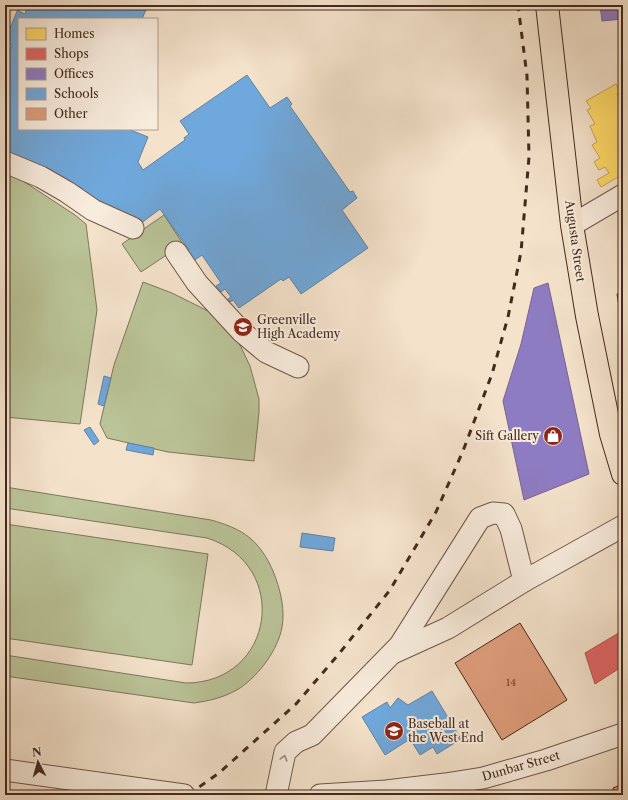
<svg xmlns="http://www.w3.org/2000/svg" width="628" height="800" viewBox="0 0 628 800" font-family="'Libre Caslon Text',serif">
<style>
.green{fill:#bac498;stroke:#7e775a}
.homes{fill:#ffd966;stroke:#c7a450}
.shops{fill:#e06666;stroke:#b15450}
.offices{fill:#8e7cc3;stroke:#786391}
.schools{fill:#6fa8dc;stroke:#6282a3}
.building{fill:#de9c7a;stroke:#432a1d}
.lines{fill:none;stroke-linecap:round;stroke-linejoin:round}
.minor-casing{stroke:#6f5848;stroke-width:23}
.major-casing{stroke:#432a1d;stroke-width:24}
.minor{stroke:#f8ecdd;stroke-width:21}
.major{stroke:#f4e2cb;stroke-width:22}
.rail{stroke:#432a1d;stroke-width:3;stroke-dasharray:7 7;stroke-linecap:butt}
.oneway{stroke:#9e8b7d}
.labels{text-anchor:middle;stroke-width:4;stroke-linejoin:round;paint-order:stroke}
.number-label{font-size:10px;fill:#6a4634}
.street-label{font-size:12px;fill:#432a1d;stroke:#f8ecdd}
.poi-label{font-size:12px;fill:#432a1d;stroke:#f8ecdd;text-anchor:start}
</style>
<rect width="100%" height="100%" fill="#f4e2cb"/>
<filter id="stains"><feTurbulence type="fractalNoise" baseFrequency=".005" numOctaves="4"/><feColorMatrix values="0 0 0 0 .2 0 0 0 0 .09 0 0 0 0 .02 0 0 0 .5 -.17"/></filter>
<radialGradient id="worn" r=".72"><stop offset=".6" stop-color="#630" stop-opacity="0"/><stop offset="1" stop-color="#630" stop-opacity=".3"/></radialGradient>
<g class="green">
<path d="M5,174L17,177L75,215L86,224L97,310L80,424L5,417Z"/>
<path d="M164,215L183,244L141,272L122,244Z"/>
<path d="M143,282L172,293L210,312L240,345L250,366L259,399V412L254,461L168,452L107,438L100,424L114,365Z"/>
<path d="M5,487L211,520C225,524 239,529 250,538C262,548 271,564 276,579C281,593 285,611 282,627C278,650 259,675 240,688C226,697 209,701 194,703L5,676V655L186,683C274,683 292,565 207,538L5,508Z"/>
<path d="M5,524L208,554L192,665L5,638Z"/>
</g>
<path class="homes" d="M616,84L620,92L617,94L621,101L618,102L623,111L620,112L623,117L621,120L623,124V174L601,187L597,180L609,173L605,167L599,170L594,162L600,158L592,145L597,142L590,126L595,124L587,110L591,108L586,101Z"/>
<path class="shops" d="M622,631L623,666L595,684L585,653Z"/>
<g class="offices">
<path d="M600,5H623V19L602,21Z"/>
<path d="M548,283L589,474L524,500L503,401L521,344L534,288Z"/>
</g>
<g class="schools">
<path d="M28,5H148L142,19H19V129H128L148,137L138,162L143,170L185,140L184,138L189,134L180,121L247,75L270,108L287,97L292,104L290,106L350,192L353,191L357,198L342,210L368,248L301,294L289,277L283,281L281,279L239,308L233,300L230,302L228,299L231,297L225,289L221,292L216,286L221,283L202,255L189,264L182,254L189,250L160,209L140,224L77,198L82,188L5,157V61L12,45L6,42L5,44V40L18,9H19V11L25,14Z"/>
<path d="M104,376L111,378L104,406L98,404Z"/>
<path d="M90,427L99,441L94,445L84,430Z"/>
<path d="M128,443L154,448L153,455L126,450Z"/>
<path d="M302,533L335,538L333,551L300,547Z"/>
<path d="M432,691L461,739L437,754L433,747L420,755L410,739L385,755L362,717L387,702L390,708L398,698L408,705Z"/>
</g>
<g class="building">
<path d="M623,291V310L620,312L617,294Z"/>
<path d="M520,623L567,700L502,740L455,663Z"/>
<path d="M623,784V795H616L613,788Z"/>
</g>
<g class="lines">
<g class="minor-casing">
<g id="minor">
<path d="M5,162L41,177L67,192L93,210L133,228"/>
<path d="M572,225L623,195"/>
<path d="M176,252L197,283L242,332L266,352L298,367"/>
<path d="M611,434L623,427"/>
<path d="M393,653L448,628L524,581L623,526"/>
<path d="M5,770L184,795"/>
<path d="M276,795L285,752L296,742L312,735L400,645L480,518L493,513L504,514L511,529L524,581"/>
<path d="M320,795L386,791L445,784L483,778L546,760L623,734"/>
</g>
</g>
<g class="major-casing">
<path id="major" d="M547,5L572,225L587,316L611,434L623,474"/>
</g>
<use href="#minor" class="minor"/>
<use href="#major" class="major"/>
<path class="rail" d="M188,795L219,773L296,704L338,655L390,590L436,512L463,451L492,374L508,317L521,252L529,157L527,76L518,5"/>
</g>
<defs><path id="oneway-chevron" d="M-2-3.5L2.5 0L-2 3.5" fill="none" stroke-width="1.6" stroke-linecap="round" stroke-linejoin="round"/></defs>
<use class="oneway" href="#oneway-chevron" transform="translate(284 758) rotate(-75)"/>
<defs>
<g id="school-disc" transform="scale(1)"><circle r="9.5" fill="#8f2418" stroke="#f8ecdd"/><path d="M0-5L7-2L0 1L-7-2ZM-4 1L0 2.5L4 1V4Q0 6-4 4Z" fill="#fff"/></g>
<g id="shop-disc" transform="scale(1)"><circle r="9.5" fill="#8f2418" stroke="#f8ecdd"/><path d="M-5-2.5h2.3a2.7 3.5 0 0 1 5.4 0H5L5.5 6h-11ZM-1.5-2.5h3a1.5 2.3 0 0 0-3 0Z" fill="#fff"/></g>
</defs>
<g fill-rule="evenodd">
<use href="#school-disc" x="243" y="327"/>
<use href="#shop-disc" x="553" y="436"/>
<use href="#school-disc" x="394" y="731"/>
</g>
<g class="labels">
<g class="number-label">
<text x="511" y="686">14</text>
</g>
<g class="street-label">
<text transform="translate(575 241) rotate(82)" y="4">Augusta Street</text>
<text transform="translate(521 766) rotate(-16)" y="4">Dunbar Street</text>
</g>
<g class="poi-label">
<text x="257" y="324">Greenville<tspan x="257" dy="14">High Academy</tspan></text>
<text x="539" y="440" text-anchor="end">Sift Gallery</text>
<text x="408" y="728">Baseball at<tspan x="408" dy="14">the West End</tspan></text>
</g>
</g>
<rect width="628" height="800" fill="none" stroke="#f4e2cb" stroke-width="20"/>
<rect x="6" y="6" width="616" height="788" fill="none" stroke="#432a1d" stroke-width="2"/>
<rect x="10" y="10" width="608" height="780" fill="none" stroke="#432a1d"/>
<rect x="18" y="18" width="140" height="112" fill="#f8ecdd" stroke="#b09e90"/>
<rect x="26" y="28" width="20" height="12" fill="#ffd966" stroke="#b09e90"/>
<text x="54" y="38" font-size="12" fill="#432a1d">Homes</text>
<rect x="26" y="48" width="20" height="12" fill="#e06666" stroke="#b09e90"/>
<text x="54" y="58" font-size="12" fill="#432a1d">Shops</text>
<rect x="26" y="68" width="20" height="12" fill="#8e7cc3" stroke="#b09e90"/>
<text x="54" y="78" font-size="12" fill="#432a1d">Offices</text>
<rect x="26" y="88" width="20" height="12" fill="#6fa8dc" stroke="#b09e90"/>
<text x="54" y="98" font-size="12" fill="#432a1d">Schools</text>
<rect x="26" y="108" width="20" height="12" fill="#de9c7a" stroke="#b09e90"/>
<text x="54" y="118" font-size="12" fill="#432a1d">Other</text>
<g transform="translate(38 762) rotate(354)" stroke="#f8ecdd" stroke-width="3" paint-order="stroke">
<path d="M0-3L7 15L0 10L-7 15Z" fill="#432a1d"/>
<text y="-6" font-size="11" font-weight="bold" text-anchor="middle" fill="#432a1d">N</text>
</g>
<rect width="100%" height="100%" filter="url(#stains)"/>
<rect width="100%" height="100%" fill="url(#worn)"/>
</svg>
